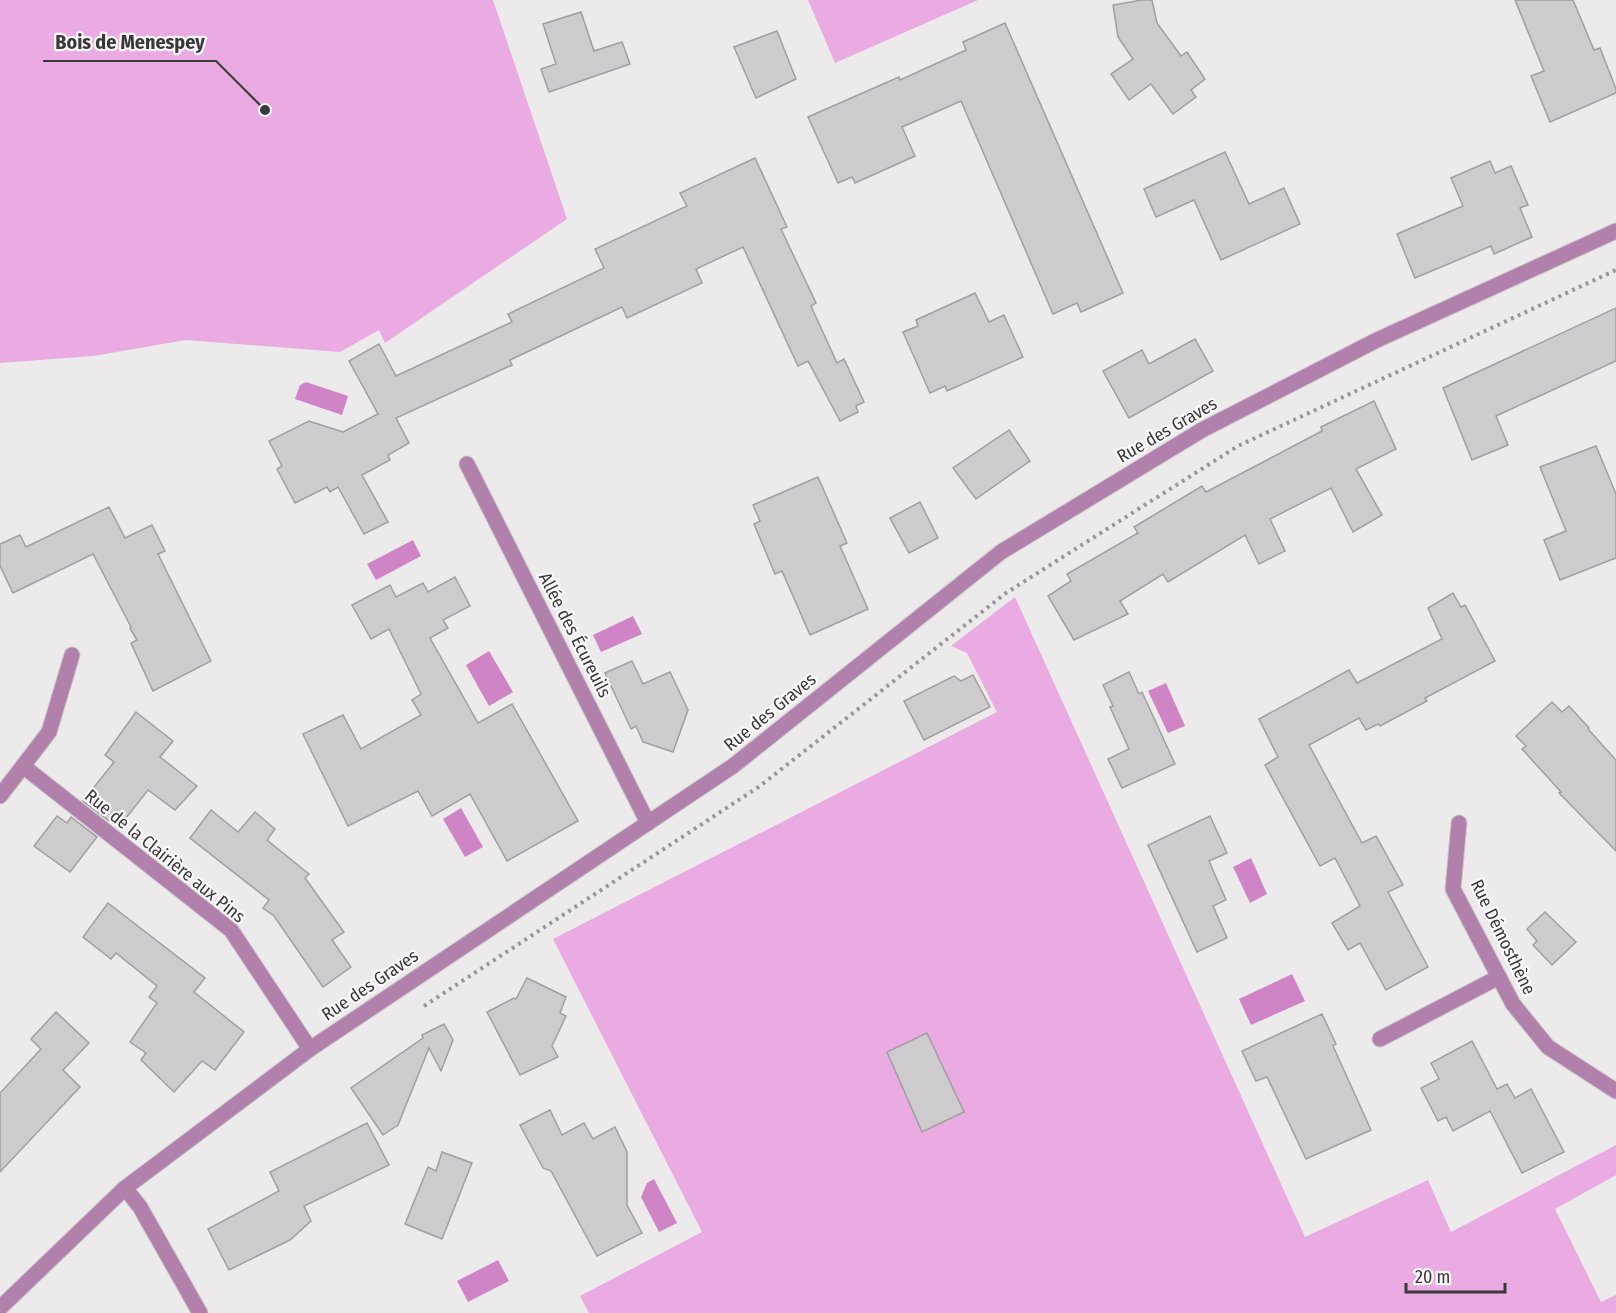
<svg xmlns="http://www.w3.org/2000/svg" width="1616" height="1313" viewBox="0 0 1616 1313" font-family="'Fira Sans Condensed',sans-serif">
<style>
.green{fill:#eaaae2}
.water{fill:#ce84c5}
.building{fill:#cecbce;stroke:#a19ea1;stroke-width:1.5}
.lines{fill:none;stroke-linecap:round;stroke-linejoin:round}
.minor-casing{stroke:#c9c7c8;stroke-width:17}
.path{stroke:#999798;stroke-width:4;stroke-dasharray:3 4.5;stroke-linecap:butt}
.minor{stroke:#b181ab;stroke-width:15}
.labels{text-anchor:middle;stroke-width:4.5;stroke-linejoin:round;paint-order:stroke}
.street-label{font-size:18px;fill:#3a393a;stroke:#faf7fa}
.leader{fill:none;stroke:#3a393a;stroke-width:2}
.callout-dot{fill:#3a393a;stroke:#faf7fa;stroke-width:2}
.callout-label{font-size:20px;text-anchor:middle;font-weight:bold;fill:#3a393a;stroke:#faf7fa;stroke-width:4.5;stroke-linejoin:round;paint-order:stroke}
</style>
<rect width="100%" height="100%" fill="#edeaec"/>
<g class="green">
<path d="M0,0H493L567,219L385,343L379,330L340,352L186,340L93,356L0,363Z"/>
<path d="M808,0H978L835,63Z"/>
<path d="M1015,597L1305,1237L1428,1180L1451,1232L1616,1145V1175L1555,1209L1601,1302L1616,1295V1313H589L580,1296L702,1232L553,939L997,712L967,653L951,646Z"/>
</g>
<g class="water">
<path d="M306,382L348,396L342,415L295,399L300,385Z"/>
<path d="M413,540L421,556L376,580L367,564Z"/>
<path d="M633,616L642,634L601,652L593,635Z"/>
<path d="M489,651L513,692L489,706L466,665Z"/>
<path d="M1166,683L1185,726L1168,733L1148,691Z"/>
<path d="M461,808L483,847L465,857L443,819Z"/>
<path d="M1251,858L1267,894L1250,903L1233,867Z"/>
<path d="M1292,974L1305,1001L1251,1025L1239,999Z"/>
<path d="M654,1179L677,1223L659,1232L641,1197L647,1183Z"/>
<path d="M498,1260L509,1281L468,1302L457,1281Z"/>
</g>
<g class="building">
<path d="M1142,0H1152L1157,23L1181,56L1187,52L1205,79L1191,90L1196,97L1173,114L1151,84L1129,100L1111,74L1133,59L1118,37L1113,5Z"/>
<path d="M1515,0H1573L1594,50L1600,48L1616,89V93L1550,122L1531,76L1544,71Z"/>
<path d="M581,12L594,51L622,42L630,64L549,92L541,69L556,64L543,24Z"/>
<path d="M1005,23L1123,293L1081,312L1077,303L1053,314L961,101L902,127L915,156L855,183L852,177L838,183L808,117L899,77L900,80L966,50L963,42Z"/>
<path d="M777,31L796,79L756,98L734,47Z"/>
<path d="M1225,152L1249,204L1284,188L1300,224L1221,260L1194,200L1156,217L1144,189Z"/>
<path d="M755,158L787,227L781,229L816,303L811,306L837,363L844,359L864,402L856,406L858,412L840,421L808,361L798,366L743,247L696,269L702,283L627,318L622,307L510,360L512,365L396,418L409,443L388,455L390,460L362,475L388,522L364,534L338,487L330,492L327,487L295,503L277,469L282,466L269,441L309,421L343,432L378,414L349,361L379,344L396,376L512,322L508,314L604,268L595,249L687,206L680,193Z"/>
<path d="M1490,161L1495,173L1511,166L1528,205L1520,208L1532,237L1494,254L1491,246L1415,278L1397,234L1463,206L1451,178Z"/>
<path d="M975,293L989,322L1004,315L1023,357L947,391L945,386L930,393L903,332L918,326L916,320Z"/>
<path d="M1616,308V361L1496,416L1508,445L1472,460L1443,388Z"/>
<path d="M1195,339L1213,371L1129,418L1103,371L1142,350L1149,364Z"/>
<path d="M1374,401L1396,449L1356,469L1382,515L1353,532L1331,488L1270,519L1285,551L1259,564L1245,535L1168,582L1163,574L1120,601L1128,614L1074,640L1048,596L1071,581L1067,574L1138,533L1134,527L1202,486L1206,492L1322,431L1321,427Z"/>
<path d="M1009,430L1030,461L976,499L953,468Z"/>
<path d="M1596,446L1616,494V558L1560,580L1544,540L1566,531L1540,467Z"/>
<path d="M818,477L847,543L840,546L868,609L810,635L782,571L775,574L754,524L760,521L753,505Z"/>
<path d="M920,502L938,538L909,553L890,518Z"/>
<path d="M109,507L125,538L152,525L165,551L158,554L211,661L153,691L131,643L137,640L130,628L131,627L93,554L13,593L0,566V544L20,535L26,547Z"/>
<path d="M455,577L470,606L443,620L448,628L430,638L478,723L512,704L578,821L507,861L470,794L432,816L418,791L348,826L303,734L343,715L361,749L421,715L412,700L421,694L389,629L371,639L352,605L390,585L396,597L423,583L428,592Z"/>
<path d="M1453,593L1461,607L1465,605L1495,661L1425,698L1427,701L1380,726L1378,724L1366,730L1359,718L1309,745L1362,843L1376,836L1403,885L1388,892L1428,967L1386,990L1360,943L1348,950L1332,923L1360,906L1335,858L1320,866L1265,765L1278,757L1259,719L1349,670L1357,683L1442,639L1428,608Z"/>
<path d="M632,661L643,684L670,672L688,710L673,752L643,742L636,726L631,729L605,673Z"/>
<path d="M1129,672L1139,694L1142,692L1175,764L1122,788L1108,759L1129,749L1110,707L1113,706L1103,685Z"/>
<path d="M973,675L990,707L924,740L904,701L954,676L961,681Z"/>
<path d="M1552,702L1562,712L1569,706L1589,728L1588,729L1616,760V851L1559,793L1561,792L1522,749L1526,746L1516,736Z"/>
<path d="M136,712L173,741L160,757L197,786L175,810L148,790L126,818L117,810L109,821L83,801L114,762L105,755Z"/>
<path d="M211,810L238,832L255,812L275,829L267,840L309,874L305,878L344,932L332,940L351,967L323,987L274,916L263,908L269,900L190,838Z"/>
<path d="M57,816L67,823L71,817L97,837L70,872L34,846Z"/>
<path d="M1210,816L1227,853L1209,861L1226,900L1213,906L1227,938L1197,952L1148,845Z"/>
<path d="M108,903L205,978L194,992L244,1032L215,1070L202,1061L174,1092L141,1060L146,1053L130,1042L157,1003L149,997L157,986L116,953L111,959L83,937Z"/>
<path d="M1545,912L1576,942L1552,965L1533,945L1537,941L1527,929Z"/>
<path d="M527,978L566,997L560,1013L566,1016L552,1046L558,1057L520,1075L487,1012L514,998L516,999Z"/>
<path d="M56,1012L89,1043L63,1070L80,1087L0,1172V1093L41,1049L31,1039Z"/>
<path d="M1322,1014L1336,1044L1333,1046L1371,1130L1306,1159L1267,1077L1256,1081L1242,1051Z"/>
<path d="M444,1024L453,1040L441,1071L429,1048L398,1125L383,1135L351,1088L423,1038L422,1035Z"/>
<path d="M927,1033L964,1112L922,1132L887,1052Z"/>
<path d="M1472,1041L1497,1089L1507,1084L1515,1098L1531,1089L1564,1152L1522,1173L1490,1111L1453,1131L1446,1117L1438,1121L1421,1088L1439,1079L1431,1063Z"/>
<path d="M550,1110L562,1135L584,1123L593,1139L615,1127L627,1152V1205L642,1233L597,1256L551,1171L543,1168L520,1125Z"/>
<path d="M367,1123L389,1165L304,1206L311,1221L290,1240L229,1270L208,1229L279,1191L270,1172Z"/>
<path d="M442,1152L472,1163L442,1239L405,1224L428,1167L436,1171Z"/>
</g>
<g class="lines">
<g class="minor-casing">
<g id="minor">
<path d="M467,464L648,823"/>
<path d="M23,766L49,732L72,655"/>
<path d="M0,796L23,766L231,930L310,1049"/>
<path d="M1459,823L1453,889L1513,1004L1548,1047L1616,1091"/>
<path d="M1380,1039L1499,977"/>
<path d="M125,1188L140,1207L200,1313"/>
<path d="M0,1308L125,1188L310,1049L733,766L1001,552L1202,430L1377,340L1616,231"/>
</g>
</g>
<path class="path" d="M424,1006L760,786L1006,593L1238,446L1616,270"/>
<use href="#minor" class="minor"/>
</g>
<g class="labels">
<g class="street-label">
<text transform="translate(1167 430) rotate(-30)" y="6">Rue des Graves</text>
<text transform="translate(575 635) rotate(63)" y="6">Allée des Écureuils</text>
<text transform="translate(770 712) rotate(-39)" y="6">Rue des Graves</text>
<text transform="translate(165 856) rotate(39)" y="6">Rue de la Clairière aux Pins</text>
<text transform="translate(1503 937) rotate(64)" y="6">Rue Démosthène</text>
<text transform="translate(370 985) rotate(-34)" y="6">Rue des Graves</text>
</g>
</g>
<path class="leader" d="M265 110L216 61H43"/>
<circle class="callout-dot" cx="265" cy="110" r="6"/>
<g class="callout-label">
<text x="130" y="49">Bois de Menespey</text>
</g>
<path d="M1406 1283v9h99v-9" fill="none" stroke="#3a393a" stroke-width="3"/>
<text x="1415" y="1283" font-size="18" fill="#3a393a" stroke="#faf7fa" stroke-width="4.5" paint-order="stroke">20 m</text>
</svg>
